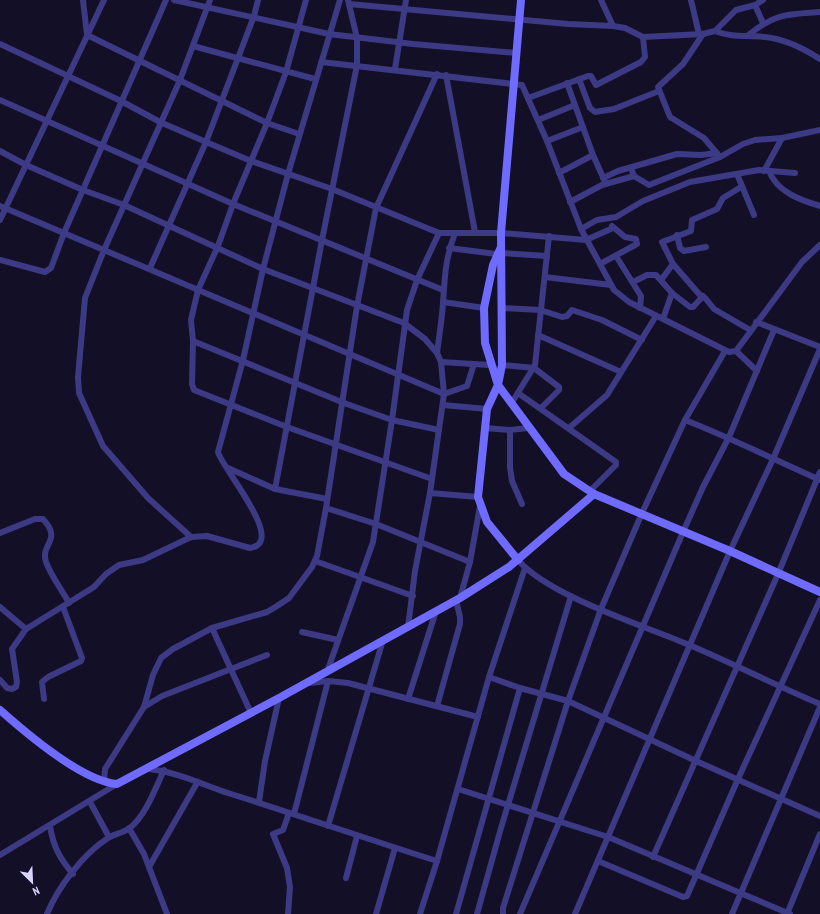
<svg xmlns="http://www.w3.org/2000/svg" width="820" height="914" viewBox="0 0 820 914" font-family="'PT Sans Narrow',sans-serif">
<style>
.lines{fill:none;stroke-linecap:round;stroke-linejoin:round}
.street{stroke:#3d3a85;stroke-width:6}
.secondary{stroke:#6f6bff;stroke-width:8}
</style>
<rect width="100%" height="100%" fill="#130f26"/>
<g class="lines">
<g class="street">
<path d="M83,0L87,35L267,123L299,134"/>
<path d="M174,0L329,34L413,44L517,53"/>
<path d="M306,0L286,72L267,123L233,204L218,246L198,290L191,320L193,341L192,384L194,390L287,427L432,479"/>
<path d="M601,0L613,26"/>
<path d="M691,0L699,34"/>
<path d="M349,4L568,24L613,26L625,28L643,37L703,34L715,31L736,10L755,5L763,0"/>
<path d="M755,5L763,23"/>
<path d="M715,31C732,38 748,35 765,37C785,39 803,48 820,59"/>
<path d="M703,34L683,64L658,87L670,117L704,138L720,157"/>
<path d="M747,36C774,14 786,14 820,12"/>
<path d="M0,44L121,101L160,122L206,142L251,161L332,189L439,233H501L586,240L613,228"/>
<path d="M193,46L315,79"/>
<path d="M321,62L522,85L547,141L581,229L614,290L629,302L729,352L736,351L802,262L820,245"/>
<path d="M395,69L406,0"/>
<path d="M446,75L475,232"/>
<path d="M579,79L590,108L595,112L614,109L659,91"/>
<path d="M567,83L593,155L606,184"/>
<path d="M528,98L588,76H591L596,85L641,62L645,57L643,37"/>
<path d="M0,100L233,204L443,290"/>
<path d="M538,120L575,105"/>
<path d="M547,141L583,127"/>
<path d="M0,151L26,165L83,190L124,205L263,269L404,323L425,339L437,353L441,362"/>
<path d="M631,168L634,176L649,185L720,157L743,144L755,140L782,138L820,130"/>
<path d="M764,171L782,138"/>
<path d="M769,171C777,192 800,200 820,206"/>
<path d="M559,173L593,155"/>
<path d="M737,174L754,215"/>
<path d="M603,178L618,171L677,154L701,155L717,153"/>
<path d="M741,187L723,198L717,209L692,220L691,231L662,242L673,264L699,294L706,299L714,309L750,330"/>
<path d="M570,202L602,185L634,176"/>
<path d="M0,206L444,394L467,386L474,364"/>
<path d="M0,220L104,0"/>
<path d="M581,229L597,220L616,217L643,201L690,182L759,170L795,173"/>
<path d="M677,235L680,248L684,251L706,247"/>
<path d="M449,248L496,254"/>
<path d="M501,253L547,256"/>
<path d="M616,256L641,296L640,308"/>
<path d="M0,260L45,272L51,268L64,233L166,0"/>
<path d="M600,264L637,244L636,239L625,237L612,226"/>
<path d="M150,268L206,142L254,16L258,0"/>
<path d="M545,277L611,285"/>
<path d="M661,280L673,264"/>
<path d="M633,282L647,275H656L672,293L690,307H693L703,296"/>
<path d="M443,302L484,308"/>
<path d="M501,308L540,310L562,317L567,316L572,310L602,320L642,340"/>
<path d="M663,319L672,293"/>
<path d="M756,322L820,347"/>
<path d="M538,335L621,372"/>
<path d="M193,341L344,403L392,420L439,430"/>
<path d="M736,351L757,371"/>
<path d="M437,353C439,336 442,320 443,303C445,275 445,260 455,233"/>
<path d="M502,365L534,368L559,387V390L541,408"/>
<path d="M518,393L616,462V465L590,491"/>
<path d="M511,404L535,365L549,236"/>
<path d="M443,405L487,409"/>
<path d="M685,420C731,438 775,460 820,480"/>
<path d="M485,428L510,430L528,428"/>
<path d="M569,428L607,395L656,316"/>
<path d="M510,430V467L512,481L522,504"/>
<path d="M228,468L275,489L327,499"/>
<path d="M275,489L322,240L357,65V38L348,0"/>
<path d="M430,493L478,497"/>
<path d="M326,508L376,524L470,562"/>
<path d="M0,533L35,519H43C63,541 40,543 46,562C51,576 62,590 69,603"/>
<path d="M191,537L148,498L103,446L79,393L78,377L85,298L104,250L180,80L210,0"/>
<path d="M518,560C549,596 642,625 687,644C732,663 775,685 820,704"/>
<path d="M315,561L413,596"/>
<path d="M460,598L470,562L480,506"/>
<path d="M0,607L26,629"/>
<path d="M408,627L415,571L430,493L444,394L441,362L490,365"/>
<path d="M212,628L251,713"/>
<path d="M302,632L338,640"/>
<path d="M327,672L373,542L392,420L407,310L417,280L439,233"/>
<path d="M489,677L520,688L568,701L696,761L820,816"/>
<path d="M0,680L7,688L12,689L16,687L17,682L12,649L26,629L94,587L106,574L119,565L143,560L191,537L207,536L250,548C288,543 221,467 218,452L243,360L263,269L288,174L340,0"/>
<path d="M309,683L328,681L348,683L478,717"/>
<path d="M44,699L42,682L48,677L81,661L82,658L63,607"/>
<path d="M408,699L436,611"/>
<path d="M437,706L460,624V617L456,600"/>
<path d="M144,707L162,696L267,655"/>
<path d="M149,769C177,772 201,784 228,793C298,815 367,839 437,861"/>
<path d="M104,782L105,769L144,707L153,675L161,658L173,649L212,628L267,612L277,606L289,598L312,567L317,556L326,508L357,306L376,208L437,74"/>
<path d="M458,789L608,837L790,914"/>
<path d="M90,802L109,837"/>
<path d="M259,802L265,761L279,698"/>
<path d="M294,814L328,681"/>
<path d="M50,826C53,846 60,859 73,874"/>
<path d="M328,826L383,640"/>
<path d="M129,828L144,854L167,914"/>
<path d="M0,855L117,784"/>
<path d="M653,857L778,574L820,472"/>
<path d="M598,861L683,897L687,896L738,779L820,600"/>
<path d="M149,867L197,783"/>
<path d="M346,878L357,836"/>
<path d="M47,914C58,887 83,854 108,838C114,834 123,833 130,828C146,815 155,789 164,770"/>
<path d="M288,914L290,887L287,868L273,834L283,830L289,813"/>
<path d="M376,914L395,848"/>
<path d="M420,914L437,861L489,677L525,568"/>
<path d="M456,914L520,688"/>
<path d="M477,914L501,828L571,596"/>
<path d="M503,914V908L568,701L601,609L642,513L685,420L725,351"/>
<path d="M520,914L683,532L703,487L729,437L774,330"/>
<path d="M575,914L730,551L773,459L820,349"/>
<path d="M732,914L820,707"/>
<path d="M787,914L820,834"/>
</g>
<g class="secondary">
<path d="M521,0L501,233L502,365L498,385L564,474L594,494L730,551L820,592"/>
<path d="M501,247L493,265L484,308L485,343L498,385L487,409L478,497L487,522L518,560"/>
<path d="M0,710C27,734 82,781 117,784L279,698L460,598L509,567L594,494"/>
</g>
</g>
<g transform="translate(32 882) rotate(156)" stroke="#130f26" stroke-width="3" paint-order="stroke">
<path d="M0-3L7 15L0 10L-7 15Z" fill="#d9d4ff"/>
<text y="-6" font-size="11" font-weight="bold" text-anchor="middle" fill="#d9d4ff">N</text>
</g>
</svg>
